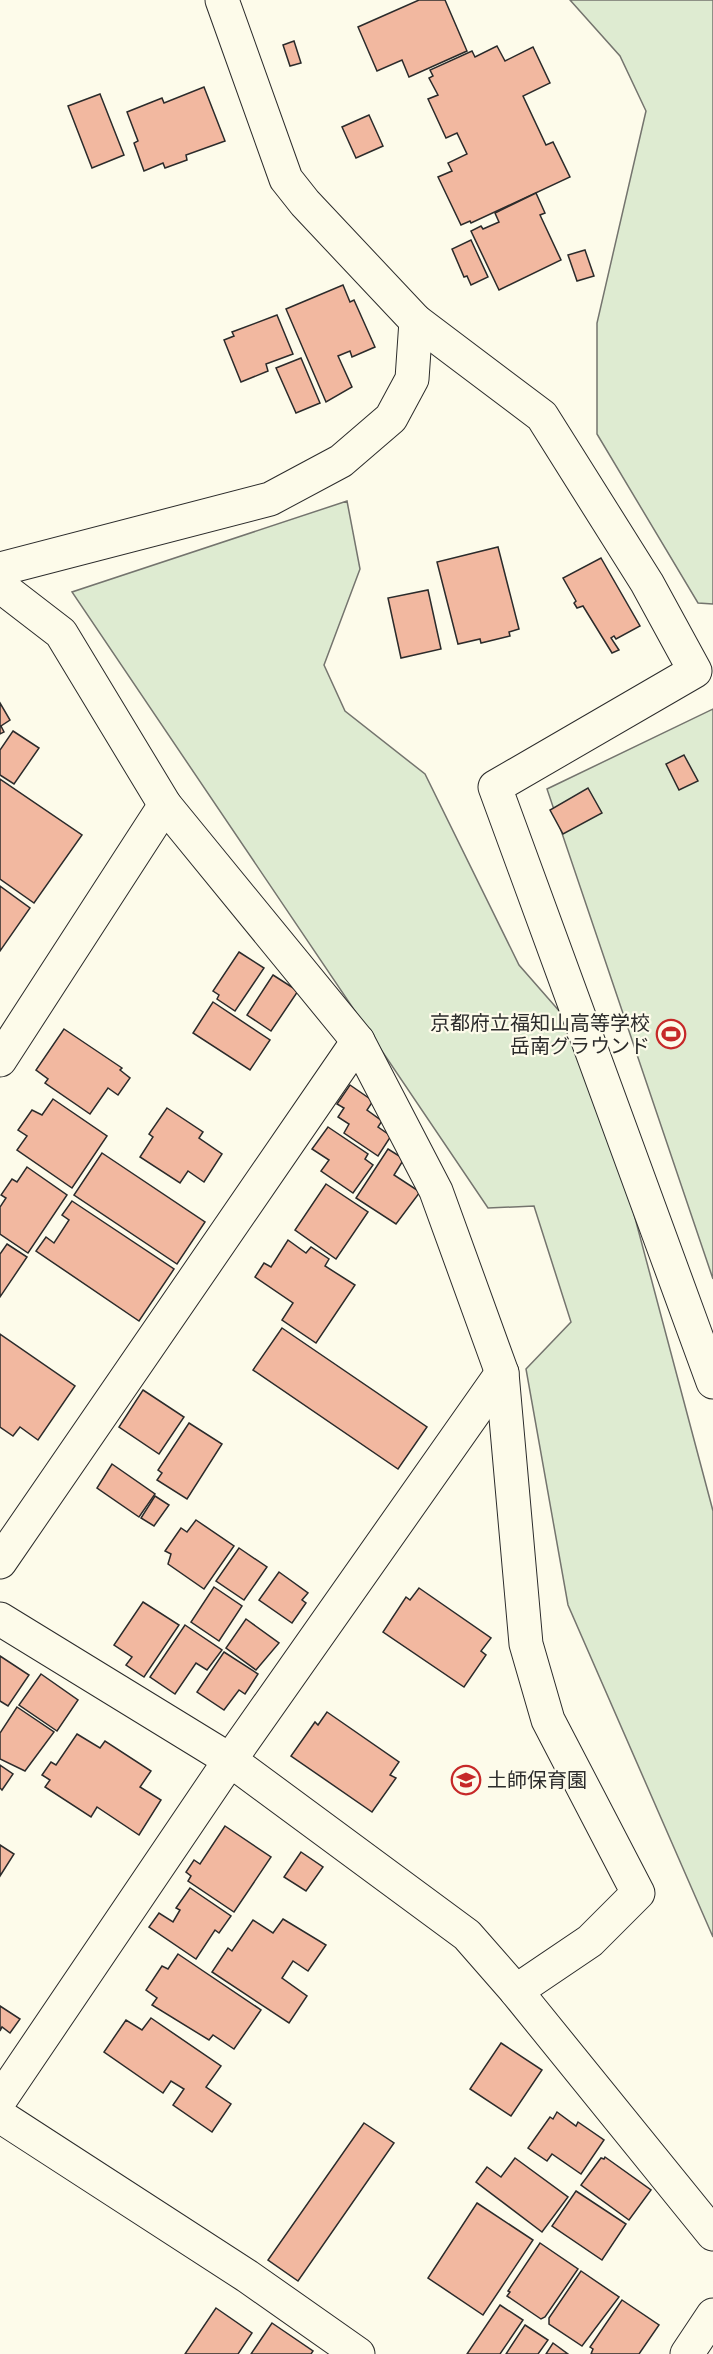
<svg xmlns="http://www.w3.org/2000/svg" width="713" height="2354" viewBox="0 0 713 2354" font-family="Bitter,'Noto Sans JP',serif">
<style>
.green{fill:#deebd1;stroke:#74746e;stroke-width:1.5}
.building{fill:#f2b8a0;stroke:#2b2b2b;stroke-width:1.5}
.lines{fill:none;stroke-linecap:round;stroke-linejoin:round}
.minor-casing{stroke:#2b2b2b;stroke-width:35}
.minor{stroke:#fdfbea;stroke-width:33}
.labels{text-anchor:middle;stroke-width:4.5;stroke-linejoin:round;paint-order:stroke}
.poi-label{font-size:20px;fill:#2b2b2b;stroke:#fdfbea;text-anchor:end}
</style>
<rect width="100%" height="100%" fill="#fdfbea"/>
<g class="green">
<path d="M570,0H713V604L698,603L597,434V323L646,111L620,56Z"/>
<path d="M347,501L360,569L324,665L345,711L425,774L519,965L589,1045L713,1511V1937L568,1605L526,1369L571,1322L534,1206L488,1208L72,592Z"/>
<path d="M713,709V1279L547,789Z"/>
</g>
<g class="building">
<path d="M419,0H445L467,51L409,77L402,60L377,71L358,27Z"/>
<path d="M294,41L301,63L290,66L283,45Z"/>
<path d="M497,46L505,61L533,47L550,83L523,96L546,145L553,142L570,177L471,223L470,221L461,225L438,177L452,171L448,163L467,154L457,133L446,138L428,99L438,95L429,78L433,76L430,70L472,51L475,57Z"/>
<path d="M204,87L225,141L186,155L187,160L165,168L163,163L144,171L134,143L138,141L127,112L162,98L164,103Z"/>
<path d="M100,94L124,155L92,168L68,106Z"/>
<path d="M369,115L383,146L356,158L342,127Z"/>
<path d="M536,193L545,213L540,215L561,260L499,290L471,231L481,226L483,229L499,222L495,213Z"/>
<path d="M471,240L488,277L471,285L467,276L464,277L452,249Z"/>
<path d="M585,250L594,276L577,281L568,255Z"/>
<path d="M343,285L350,302L354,300L375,347L352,357L350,351L338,356L352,387L326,402L286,309Z"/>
<path d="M277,315L293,354L266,364L268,371L241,382L224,340L234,336L232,332Z"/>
<path d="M301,358L320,403L296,413L276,368Z"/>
<path d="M498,547L519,629L509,632L510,636L481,643L480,639L458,644L437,562Z"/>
<path d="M601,558L640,626L616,639L614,636L611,638L619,650L612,653L583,606L577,608L574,603L576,601L563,578Z"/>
<path d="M428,590L441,649L401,658L388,598Z"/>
<path d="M0,703L10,720L1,726L4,732L0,734Z"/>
<path d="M13,731L39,748L14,784L0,775V750Z"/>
<path d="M684,755L698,781L679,790L666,764Z"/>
<path d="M0,779L82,835L34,903L0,879Z"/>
<path d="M588,788L602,813L563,834L550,810Z"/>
<path d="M0,886L30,908L0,951Z"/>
<path d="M239,952L264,968L235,1011L217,999L219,995L213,991Z"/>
<path d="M273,975L298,991L271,1031L247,1015Z"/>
<path d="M213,1002L270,1040L250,1070L193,1033Z"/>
<path d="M64,1029L122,1068L120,1070L130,1078L118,1095L108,1088L90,1114L45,1083L48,1079L36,1070Z"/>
<path d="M350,1085L373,1101L367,1110L382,1121L378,1127L391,1136L378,1156L344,1133L349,1124L338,1117L344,1108L337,1104Z"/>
<path d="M53,1099L107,1136L72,1188L17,1150L27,1136L18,1130L32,1110L42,1115Z"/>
<path d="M167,1108L203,1132L199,1138L222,1154L204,1182L188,1171L180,1183L140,1157L153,1137L149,1134Z"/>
<path d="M328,1127L368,1154L365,1159L373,1165L353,1193L321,1171L329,1160L312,1149Z"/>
<path d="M388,1149L404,1159L394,1175L420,1192L396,1224L356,1198Z"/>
<path d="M102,1153L205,1222L177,1264L74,1195Z"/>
<path d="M27,1167L67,1195L28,1253L0,1234V1207L6,1198L1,1195L12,1179L17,1182Z"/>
<path d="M326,1184L368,1212L336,1259L295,1230Z"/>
<path d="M72,1201L174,1269L139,1321L36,1251L46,1237L54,1243L69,1220L62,1215Z"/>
<path d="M288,1240L306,1253L311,1247L329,1259L325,1266L355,1285L316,1343L282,1320L293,1303L255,1277L264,1263L271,1267Z"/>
<path d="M7,1244L27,1257L0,1297V1254Z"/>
<path d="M282,1328L427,1427L398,1469L253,1370Z"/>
<path d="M0,1334L75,1386L38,1440L20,1427L13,1436L0,1427Z"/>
<path d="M143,1390L184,1417L159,1454L119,1427Z"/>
<path d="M189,1423L222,1444L187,1499L157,1480L162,1473L158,1470Z"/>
<path d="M112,1464L155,1494L139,1517L97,1488Z"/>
<path d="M155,1496L169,1505L154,1526L141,1518Z"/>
<path d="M196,1520L234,1546L204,1589L168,1564L171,1554L165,1551L181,1528L187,1532Z"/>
<path d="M239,1548L267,1567L244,1600L216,1581Z"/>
<path d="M279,1572L308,1593L302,1600L306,1603L292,1623L259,1600Z"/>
<path d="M214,1587L242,1606L219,1641L191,1622Z"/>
<path d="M419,1588L491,1638L481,1651L486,1655L464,1687L383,1632L406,1597L410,1600Z"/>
<path d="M143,1602L179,1625L144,1677L126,1665L132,1657L114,1645Z"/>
<path d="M246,1619L279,1643L256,1670L226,1648Z"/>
<path d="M185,1625L222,1650L207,1670L196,1663L175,1694L150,1677Z"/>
<path d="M224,1652L258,1674L245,1694L239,1690L224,1710L197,1692Z"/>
<path d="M0,1656L29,1675L8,1706L0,1701Z"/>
<path d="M41,1674L78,1700L57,1731L19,1705Z"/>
<path d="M17,1707L54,1732L25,1771L0,1759V1733Z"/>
<path d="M327,1712L399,1762L390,1775L396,1778L372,1812L291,1756L315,1722L318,1725Z"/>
<path d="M77,1734L100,1748L105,1741L151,1771L140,1787L161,1800L139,1835L97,1807L91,1817L45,1787L50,1780L42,1775L51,1762L56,1765Z"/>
<path d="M0,1765L13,1774L2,1790L0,1788Z"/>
<path d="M225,1826L271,1857L234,1912L188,1881L191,1876L186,1872L194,1860L200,1864Z"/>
<path d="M0,1845L14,1854L0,1876Z"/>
<path d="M301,1852L323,1867L306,1891L284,1877Z"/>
<path d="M190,1888L231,1916L219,1933L215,1930L196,1959L149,1927L159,1913L173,1922L180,1910L176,1908Z"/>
<path d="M283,1919L326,1945L308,1971L293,1961L282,1978L307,1996L289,2023L212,1972L228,1948L232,1951L253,1920L273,1933Z"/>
<path d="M178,1954L261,2010L234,2049L213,2035L209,2040L152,2005L157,1998L146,1990L162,1966L168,1969Z"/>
<path d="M0,2006L20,2019L10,2033L2,2027L0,2031Z"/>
<path d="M151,2018L221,2066L206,2087L231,2104L212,2132L173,2105L184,2089L171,2081L163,2093L104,2052L126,2020L142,2030Z"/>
<path d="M501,2043L542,2070L511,2116L470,2089Z"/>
<path d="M557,2112L576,2126L578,2122L604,2140L581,2174L552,2154L547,2161L528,2148L550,2117L553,2119Z"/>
<path d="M364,2123L394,2143L298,2281L268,2260Z"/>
<path d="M605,2157L651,2190L629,2220L581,2185L601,2158L604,2159Z"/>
<path d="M515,2158L568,2197L542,2232L476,2182L487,2167L501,2177Z"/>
<path d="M576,2191L626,2224L602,2260L552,2226Z"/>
<path d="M477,2203L533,2240L483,2315L428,2278Z"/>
<path d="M540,2243L578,2269L545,2317L541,2319L507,2296L510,2292L508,2291Z"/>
<path d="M581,2271L619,2297L582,2346L549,2324V2318Z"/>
<path d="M622,2300L659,2325L639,2354H591L593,2349L590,2347Z"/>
<path d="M500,2305L523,2320L500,2354H467Z"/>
<path d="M216,2308L252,2333L238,2354H185Z"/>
<path d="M272,2323L313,2351L311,2354H251Z"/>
<path d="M525,2325L548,2340L538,2354H506Z"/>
<path d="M553,2343L568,2354H546Z"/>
</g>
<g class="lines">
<g class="minor-casing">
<g id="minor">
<path d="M222,0L286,179L305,203L416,321L542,416L647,583L695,671L495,787L713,1382"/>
<path d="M0,569L270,499L341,461L391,418L412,379L416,321"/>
<path d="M0,586L61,633L165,805L358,1041L436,1191L502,1373L526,1644L548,1720L638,1893L590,1941L516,1991"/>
<path d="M0,1060L165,805"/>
<path d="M0,1562L358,1041"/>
<path d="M0,1619L230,1760L467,1935L516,1991L713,2234"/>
<path d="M0,2100L230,1760L502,1373"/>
<path d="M0,2116L247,2276L358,2354"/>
<path d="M687,2354L713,2315"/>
</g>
</g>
<use href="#minor" class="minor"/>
</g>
<defs>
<g id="stadium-ring" transform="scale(1.5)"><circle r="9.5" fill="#fdfbea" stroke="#c62828" stroke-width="1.5"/><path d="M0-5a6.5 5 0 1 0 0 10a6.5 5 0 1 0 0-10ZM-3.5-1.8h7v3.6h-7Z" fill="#c62828"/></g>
<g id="school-ring" transform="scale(1.5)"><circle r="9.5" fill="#fdfbea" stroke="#c62828" stroke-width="1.5"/><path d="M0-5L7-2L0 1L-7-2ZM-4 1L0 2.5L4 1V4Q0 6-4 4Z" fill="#c62828"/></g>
</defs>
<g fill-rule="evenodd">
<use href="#stadium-ring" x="671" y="1034"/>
<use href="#school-ring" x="466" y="1780"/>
</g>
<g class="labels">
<g class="poi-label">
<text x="650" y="1030">京都府立福知山高等学校<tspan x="650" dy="23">岳南グラウンド</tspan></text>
<text x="487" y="1787" text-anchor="start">土師保育園</text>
</g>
</g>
</svg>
